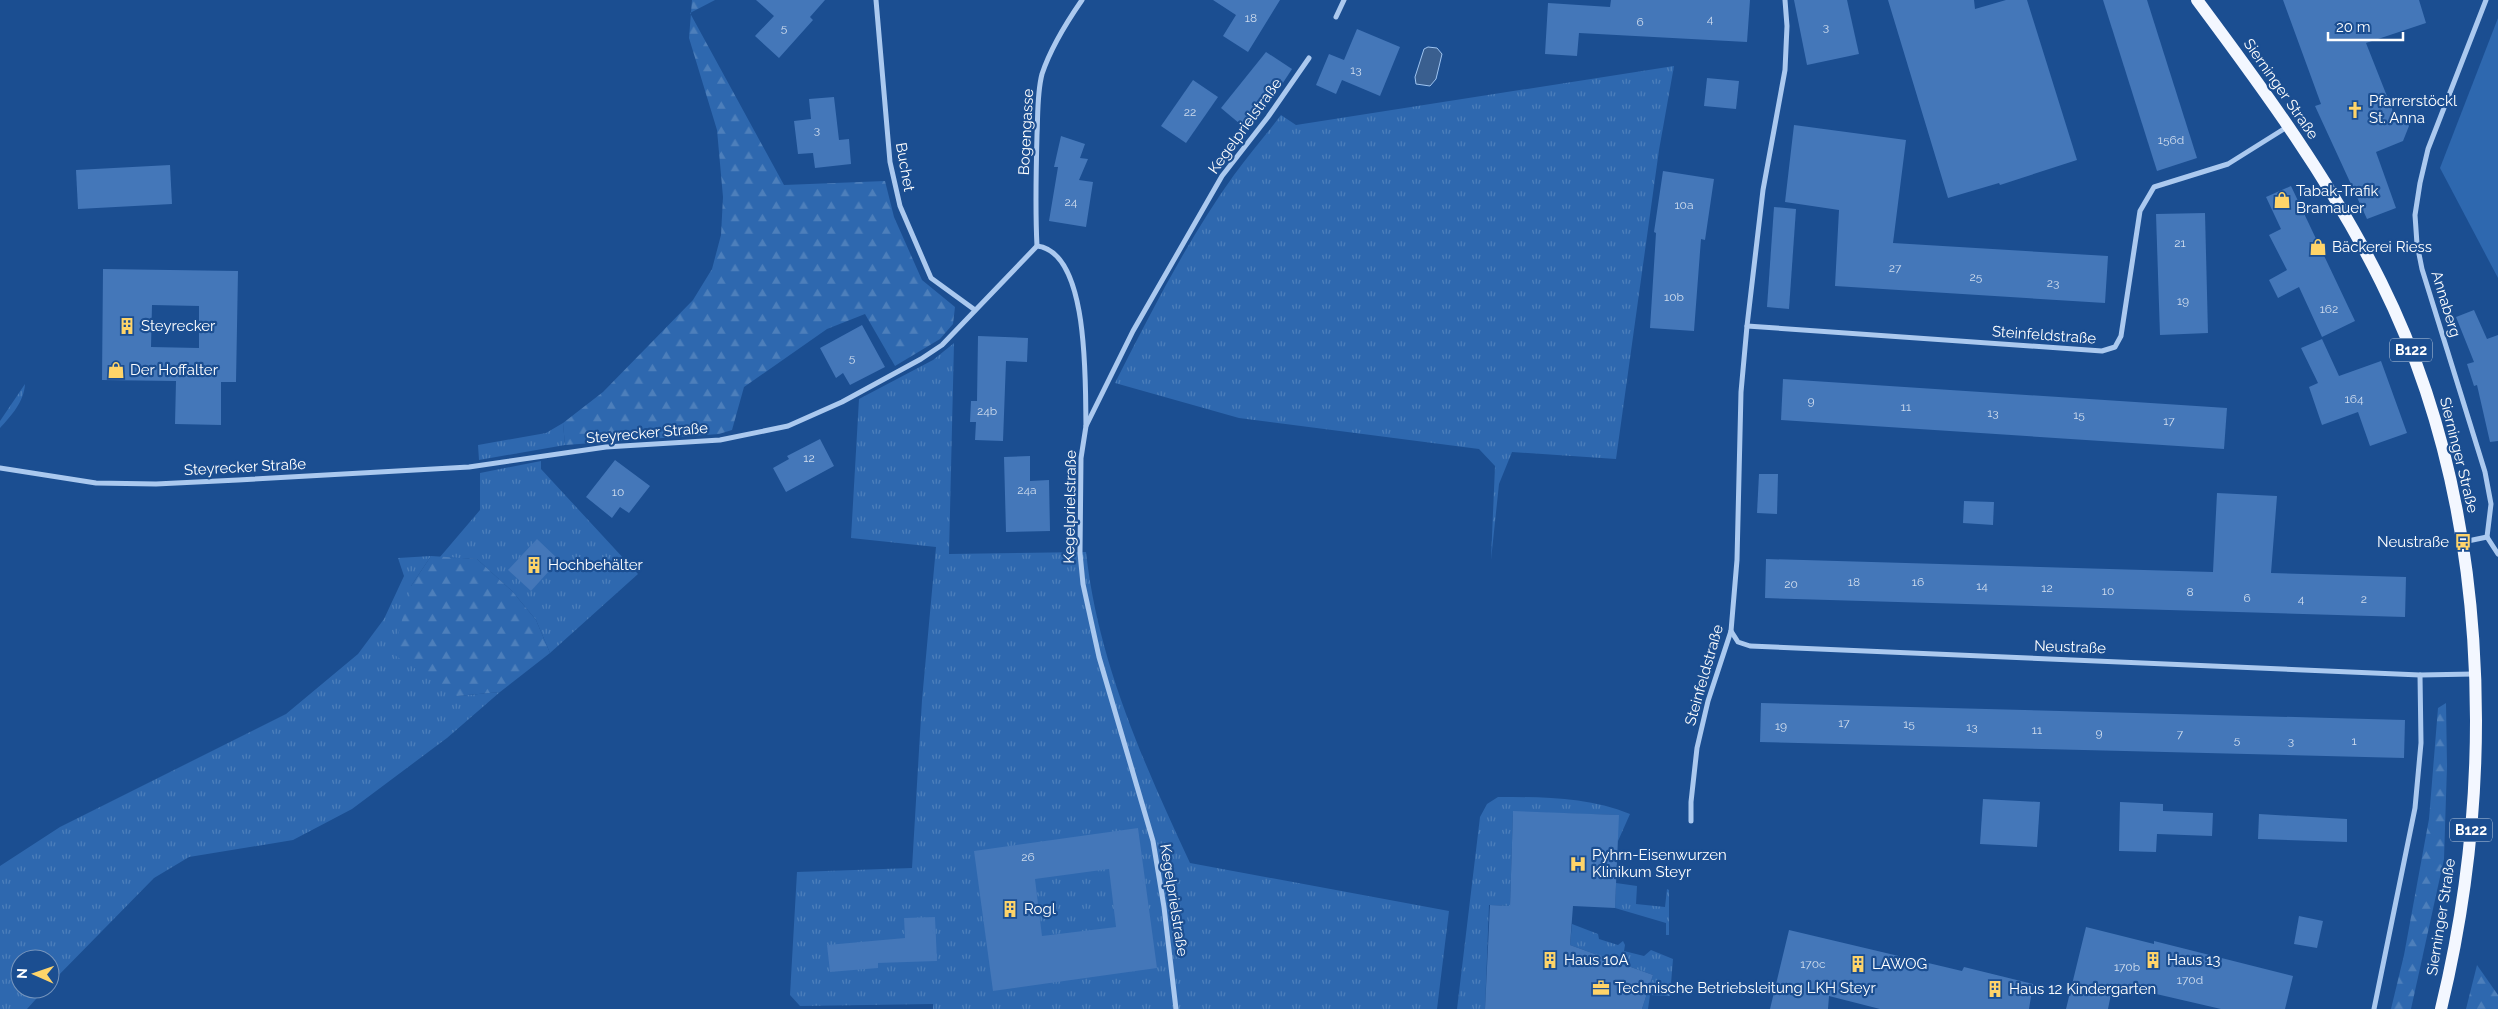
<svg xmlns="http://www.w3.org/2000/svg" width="2498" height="1009" viewBox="0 0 2498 1009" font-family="Raleway,sans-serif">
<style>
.grass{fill:url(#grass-tufts)}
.forest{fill:url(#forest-firs)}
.garden{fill:#2e68af}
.water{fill:#3a5f8f;stroke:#9ec4f1}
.building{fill:#4477b9;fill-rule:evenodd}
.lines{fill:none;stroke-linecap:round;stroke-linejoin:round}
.street{stroke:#abc9ef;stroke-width:5}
.primary{stroke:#f3f7ff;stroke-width:12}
.labels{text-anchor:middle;stroke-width:4.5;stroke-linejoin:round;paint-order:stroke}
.number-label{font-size:12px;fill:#d0ddee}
.shield{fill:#1b4e91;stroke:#bbcade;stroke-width:1}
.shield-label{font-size:14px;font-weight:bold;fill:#fff}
.street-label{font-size:15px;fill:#fff;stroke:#1b4e91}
.poi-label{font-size:15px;fill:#fff;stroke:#1b4e91;text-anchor:start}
</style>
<defs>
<pattern id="grass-tufts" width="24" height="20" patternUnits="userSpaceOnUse" patternTransform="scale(1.25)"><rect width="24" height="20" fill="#2e68af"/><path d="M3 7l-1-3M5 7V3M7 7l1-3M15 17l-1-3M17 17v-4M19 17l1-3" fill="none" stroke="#4d7fbb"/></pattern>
<pattern id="forest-firs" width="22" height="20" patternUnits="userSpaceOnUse" patternTransform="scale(1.25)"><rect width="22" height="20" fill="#2e68af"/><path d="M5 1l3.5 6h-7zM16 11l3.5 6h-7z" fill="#4d7fbb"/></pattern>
</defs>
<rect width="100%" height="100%" fill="#1b4e91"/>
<g class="grass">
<path d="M1674,66L1659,150L1616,459L1512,452L1499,484L1491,560L1495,466L1479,449L1239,418L1115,383C1151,312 1188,239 1234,175C1249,154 1266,135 1281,115L1296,125Z"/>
<path d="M954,343L949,554L1086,552C1098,662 1144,764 1190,863L1449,911L1437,1009H933V1004L800,1006L790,995L797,872L912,868L922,700L936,547L851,538L859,399L933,360Z"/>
<path d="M25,384C24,402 11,416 0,428V421Z"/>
<path d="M563,423L565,445L479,460L478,445L546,433Z"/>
<path d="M541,461V469L638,574L550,653L536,620L512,591L477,559L440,557L480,510V473Z"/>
<path d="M431,556L411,586L457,696L500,692L447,738L352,809L293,840L189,857L154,878L50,984V959H20V989H45L27,1009H0V866L60,827L286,714L358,654L384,619L404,576L398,558Z"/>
<path d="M1498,797C1543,797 1588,797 1630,814L1618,841V815L1513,812L1510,906L1489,905L1485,1009H1457L1480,817L1487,804Z"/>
<path d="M1616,883L1637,886L1636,904L1665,907L1667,889L1669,890V935H1666V923L1615,908Z"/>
<path d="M1572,924L1598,934L1599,939L1618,945L1623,941L1625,945L1624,951L1644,956L1651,950L1673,959L1670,996L1650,995L1648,1009H1642L1653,975L1570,945Z"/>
</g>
<g class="forest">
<path d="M692,0H715L690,13L784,185L885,181L894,217L922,280L955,307L953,324L940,339L895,366L865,314L827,329L744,387L732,430L719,434L565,445L563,423L603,392L693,300L712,269L721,235L723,197L717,130L689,38Z"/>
<path d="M431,556L477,559L512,591L536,620L550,653L500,692L457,696L393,654L411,586Z"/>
<path d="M2446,703L2447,766L2444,859L2411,1009H2391L2404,955L2429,819L2438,708Z"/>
<path d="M2477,965L2498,995V1009H2466Z"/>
</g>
<path class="garden" d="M2498,18V278L2440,168Z"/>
<path class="water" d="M1428,47L1437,48L1442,54L1436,79L1430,86L1416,84L1415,77L1424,49Z"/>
<g class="building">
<path d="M756,0H825L810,17L813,20L779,58L755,36L774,16Z"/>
<path d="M1213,0H1280L1248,52L1223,36L1236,15Z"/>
<path d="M1611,0H1750L1747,42L1579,33L1577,56L1545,54L1548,3L1610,7Z"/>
<path d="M1794,0H1847L1859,54L1807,65Z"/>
<path d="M1888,0H1974L1975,9L2006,0H2027L2077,160L2000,185L1999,183L1948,198Z"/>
<path d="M2103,0H2147L2197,158L2157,171Z"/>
<path d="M2283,0H2419L2426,23L2366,43L2394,114L2406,118L2409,126L2403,141L2376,152L2396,208L2367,219L2315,106L2321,104Z"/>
<path d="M1357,29L1400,47L1380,96L1342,80L1336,94L1316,85L1329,54L1344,60Z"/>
<path d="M1266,52L1292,69L1275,95L1246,129L1221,108Z"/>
<path d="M1707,78L1739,81L1736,109L1704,106Z"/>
<path d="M1193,80L1218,97L1186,143L1161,126Z"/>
<path d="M834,97L839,140L849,139L851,164L815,168L813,153L798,154L794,121L811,119L809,99Z"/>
<path d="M1794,125L1906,140L1893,243L2108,256L2105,303L1835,286L1839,210L1785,202Z"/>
<path d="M1061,136L1085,144L1080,158L1088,159L1079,180L1093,182L1086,227L1049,221L1058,167H1054Z"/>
<path d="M170,165L172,204L78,209L76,170Z"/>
<path d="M1663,171L1714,179L1705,240L1701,239L1694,331L1650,328L1656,233L1654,232Z"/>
<path d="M2291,186L2355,321L2322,337L2299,287L2278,298L2269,280L2287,270L2269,235L2281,229L2266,197Z"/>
<path d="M1774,207L1796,209L1789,309L1767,307Z"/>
<path d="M2205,213L2208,333L2160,335L2156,214Z"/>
<path d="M103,269L238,271L236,382H221V425L175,424L176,381L102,380ZM152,305L199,306V348L151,347Z"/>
<path d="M2474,310L2487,339L2498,335V441L2490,442L2477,385L2474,386L2467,364L2474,362L2456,317Z"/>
<path d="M862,325L885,367L850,385L843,373L836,378L820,348Z"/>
<path d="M978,336L1028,338L1027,362L1006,361L1003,441L975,440L976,422H970L971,401H977Z"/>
<path d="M2322,339L2339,376L2381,361L2407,433L2370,446L2358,412L2322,425L2309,387L2318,383L2301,348Z"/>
<path d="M1783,379L2227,408L2224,449L1781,420Z"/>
<path d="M820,439L834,466L786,492L773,468L789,459L787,456Z"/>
<path d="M1030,456V481L1049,480L1050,531L1006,532L1004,457Z"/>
<path d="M615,460L650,486L629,513L620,507L612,518L586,497Z"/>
<path d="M1759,474H1778L1777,514L1757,513Z"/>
<path d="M2217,493L2277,496L2271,573L2406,577L2405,617L1765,598L1766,559L2213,572Z"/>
<path d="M1964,501L1994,502L1993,525L1963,523Z"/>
<path d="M537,539L559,560L531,591L508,570Z"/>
<path d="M1761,703L2405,720L2404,758L1760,742Z"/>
<path d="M1983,799L2040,802L2037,847L1980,844Z"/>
<path d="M2120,802L2163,804V811L2213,813L2212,836L2157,834L2156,852L2119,851Z"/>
<path d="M1513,811L1619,815L1615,908L1573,906L1570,945L1653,975L1642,1009H1485L1490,905L1510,906Z"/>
<path d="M2259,814L2347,819V842L2258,839Z"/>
<path d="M1138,828L1157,968L993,991L974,851ZM1109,869L1116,927L1042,936L1035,879Z"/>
<path d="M2299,916L2323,921L2317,948L2294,944Z"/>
<path d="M935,917L937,961L878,963V968L830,972L827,945L905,938L904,918Z"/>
<path d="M2086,927L2154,944V941L2293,976L2285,1009H2221L2113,984L2108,1009H2066Z"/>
<path d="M1789,930L1962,971L1964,967L2033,984L2029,1009H1880L1829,996L1828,1009H1770Z"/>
</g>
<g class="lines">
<g class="street">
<path d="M876,0L890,162L900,206L931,278L975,310"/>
<path d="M2486,0L2428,149L2420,183L2415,215L2417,244L2422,269L2485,472L2491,504L2487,537"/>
<path d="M1336,17L1344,0"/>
<path d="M1037,246C1035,209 1036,172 1037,135C1038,115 1037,93 1042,74C1051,47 1066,23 1082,0"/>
<path d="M1747,326L2102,351L2115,347L2121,336L2140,211L2154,187L2228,164L2287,127"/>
<path d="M0,468L96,483L156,484L238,480L469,467L606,447L720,440L788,426L842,402L921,359L942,345L1037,246C1090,252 1085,386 1086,426"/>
<path d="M2487,537L2498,554"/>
<path d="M2463,542L2487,537"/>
<path d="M1731,631L1738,642L1750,646L2420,675L2474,674"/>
<path d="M1691,821V802L1697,748L1708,701L1731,631L1737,560L1741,392L1747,326L1763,190L1785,70L1787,26L1785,0"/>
<path d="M1176,1009L1164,907L1153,841L1099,657L1083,584L1080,553L1081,458L1086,426L1133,331L1222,176L1268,117L1309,58"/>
<path d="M2374,1009L2415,808L2421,743L2420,675"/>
</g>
<path class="primary" d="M2197,0C2264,90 2331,181 2381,282C2490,501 2498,774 2441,1009"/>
</g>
<defs>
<g id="church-bare" transform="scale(1.35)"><path d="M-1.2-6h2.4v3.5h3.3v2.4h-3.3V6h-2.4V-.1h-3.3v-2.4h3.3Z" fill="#ffd469" stroke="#1b4e91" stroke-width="2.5" paint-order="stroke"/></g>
<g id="shop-bare" transform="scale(1.35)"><path d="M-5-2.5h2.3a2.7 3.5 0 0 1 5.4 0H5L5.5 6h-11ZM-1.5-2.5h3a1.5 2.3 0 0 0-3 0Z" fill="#ffd469" stroke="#1b4e91" stroke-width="2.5" paint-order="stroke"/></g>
<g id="building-bare" transform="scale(1.35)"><path d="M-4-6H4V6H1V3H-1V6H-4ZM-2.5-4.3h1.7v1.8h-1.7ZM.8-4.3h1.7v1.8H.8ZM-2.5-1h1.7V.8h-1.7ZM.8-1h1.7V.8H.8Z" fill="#ffd469" stroke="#1b4e91" stroke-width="2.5" paint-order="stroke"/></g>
<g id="bus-bare" transform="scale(1.35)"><path d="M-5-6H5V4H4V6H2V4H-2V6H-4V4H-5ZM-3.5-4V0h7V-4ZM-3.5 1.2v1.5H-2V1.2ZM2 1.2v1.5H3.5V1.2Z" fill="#ffd469" stroke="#1b4e91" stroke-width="2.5" paint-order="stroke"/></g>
<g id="hospital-bare" transform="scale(1.35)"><path d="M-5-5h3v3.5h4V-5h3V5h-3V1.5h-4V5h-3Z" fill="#ffd469" stroke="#1b4e91" stroke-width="2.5" paint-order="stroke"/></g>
<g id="office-bare" transform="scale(1.35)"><path d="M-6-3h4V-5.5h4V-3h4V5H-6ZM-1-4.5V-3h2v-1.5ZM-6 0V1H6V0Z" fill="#ffd469" stroke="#1b4e91" stroke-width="2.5" paint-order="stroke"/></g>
</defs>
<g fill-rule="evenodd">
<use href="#church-bare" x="2355" y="110"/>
<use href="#shop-bare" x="2282" y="200"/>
<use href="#shop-bare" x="2318" y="247"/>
<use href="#building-bare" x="127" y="326"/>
<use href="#shop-bare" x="116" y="370"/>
<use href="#bus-bare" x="2463" y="542"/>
<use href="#building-bare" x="534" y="565"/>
<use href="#hospital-bare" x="1578" y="864"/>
<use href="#building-bare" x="1010" y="909"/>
<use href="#building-bare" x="1550" y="960"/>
<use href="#building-bare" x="2153" y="960"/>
<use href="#building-bare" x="1858" y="964"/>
<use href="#office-bare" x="1601" y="988"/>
<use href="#building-bare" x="1995" y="989"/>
</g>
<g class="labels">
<g class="number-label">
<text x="1251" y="22">18</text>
<text x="1710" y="23">4</text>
<text x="1640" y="26">6</text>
<text x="1826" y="31">3</text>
<text x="784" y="32">5</text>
<text x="1356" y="74">13</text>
<text x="1190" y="116">22</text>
<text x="817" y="134">3</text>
<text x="2171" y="144">156d</text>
<text x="1071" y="206">24</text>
<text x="1684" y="209">10a</text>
<text x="2180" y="247">21</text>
<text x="1895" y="272">27</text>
<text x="1976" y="281">25</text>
<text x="2053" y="287">23</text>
<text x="1674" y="301">10b</text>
<text x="2183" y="305">19</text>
<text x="2329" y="313">162</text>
<text x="852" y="362">5</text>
<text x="2354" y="403">164</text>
<text x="1811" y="405">9</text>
<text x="1906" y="411">11</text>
<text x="987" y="415">24b</text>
<text x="1993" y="417">13</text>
<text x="2079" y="419">15</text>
<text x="2169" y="425">17</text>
<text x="809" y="462">12</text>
<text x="1027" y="494">24a</text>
<text x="618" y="496">10</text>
<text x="1854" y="586">18</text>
<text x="1918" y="586">16</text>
<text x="1791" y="588">20</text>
<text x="1982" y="590">14</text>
<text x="2047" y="592">12</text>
<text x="2108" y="595">10</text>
<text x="2190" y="596">8</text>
<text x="2247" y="602">6</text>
<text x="2301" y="603">4</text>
<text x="2364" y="603">2</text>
<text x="1844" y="727">17</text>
<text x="1909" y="728">15</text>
<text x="1781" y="730">19</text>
<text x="1972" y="731">13</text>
<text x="2037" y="734">11</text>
<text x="2099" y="737">9</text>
<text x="2180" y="738">7</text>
<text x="2237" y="744">5</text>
<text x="2291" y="745">3</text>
<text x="2354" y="745">1</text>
<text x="1028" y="861">26</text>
<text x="1813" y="968">170c</text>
<text x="2127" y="971">170b</text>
<text x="2190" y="984">170d</text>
</g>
<g class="shield">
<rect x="2390" y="338.5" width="42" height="23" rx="4"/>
<rect x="2450" y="818.5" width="42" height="23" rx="4"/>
</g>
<g class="shield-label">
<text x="2411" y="355">B122</text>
<text x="2471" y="835">B122</text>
</g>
<g class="street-label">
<text transform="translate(2281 89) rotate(55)" y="5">Sierninger Straße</text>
<text transform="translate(1245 126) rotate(-54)" y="5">Kegelprielstraße</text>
<text transform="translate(1026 132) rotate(-87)" y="5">Bogengasse</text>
<text transform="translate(905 167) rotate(80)" y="5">Buchet</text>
<text transform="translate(2446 304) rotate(73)" y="5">Annaberg</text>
<text transform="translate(2044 335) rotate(4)" y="5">Steinfeldstraße</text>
<text transform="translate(647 433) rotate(-5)" y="5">Steyrecker Straße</text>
<text transform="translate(2459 455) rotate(76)" y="5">Sierninger Straße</text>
<text transform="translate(245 467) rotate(-3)" y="5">Steyrecker Straße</text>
<text transform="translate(1070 507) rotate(-89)" y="5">Kegelprielstraße</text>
<text transform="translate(2070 647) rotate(2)" y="5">Neustraße</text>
<text transform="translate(1704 675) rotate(-74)" y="5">Steinfeldstraße</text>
<text transform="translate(1174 900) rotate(81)" y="5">Kegelprielstraße</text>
<text transform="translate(2441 917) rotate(-81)" y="5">Sierninger Straße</text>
</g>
<g class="poi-label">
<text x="2369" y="106">Pfarrerstöckl<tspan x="2369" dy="17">St. Anna</tspan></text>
<text x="2296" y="196">Tabak-Trafik<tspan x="2296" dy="17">Bramauer</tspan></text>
<text x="2332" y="252">Bäckerei Riess</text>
<text x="141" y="331">Steyrecker</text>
<text x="130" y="375">Der Hoffalter</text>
<text x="2449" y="547" text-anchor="end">Neustraße</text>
<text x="548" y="570">Hochbehälter</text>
<text x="1592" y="860">Pyhrn-Eisenwurzen<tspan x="1592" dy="17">Klinikum Steyr</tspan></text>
<text x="1024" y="914">Rogl</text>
<text x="1564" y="965">Haus 10A</text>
<text x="2167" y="965">Haus 13</text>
<text x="1872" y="969">LAWOG</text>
<text x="1615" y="993">Technische Betriebsleitung LKH Steyr</text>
<text x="2009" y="994">Haus 12 Kindergarten</text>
</g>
</g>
<g transform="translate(35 974) rotate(272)"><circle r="24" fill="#1b4e91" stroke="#7695bd"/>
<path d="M0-4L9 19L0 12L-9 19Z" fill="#ffd469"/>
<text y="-8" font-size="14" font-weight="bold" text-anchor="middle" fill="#ffffff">N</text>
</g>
<path d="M2328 32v8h75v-8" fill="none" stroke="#ffffff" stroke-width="2.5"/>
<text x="2336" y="32" font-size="15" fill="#ffffff" stroke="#1b4e91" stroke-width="4" paint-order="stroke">20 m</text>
</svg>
